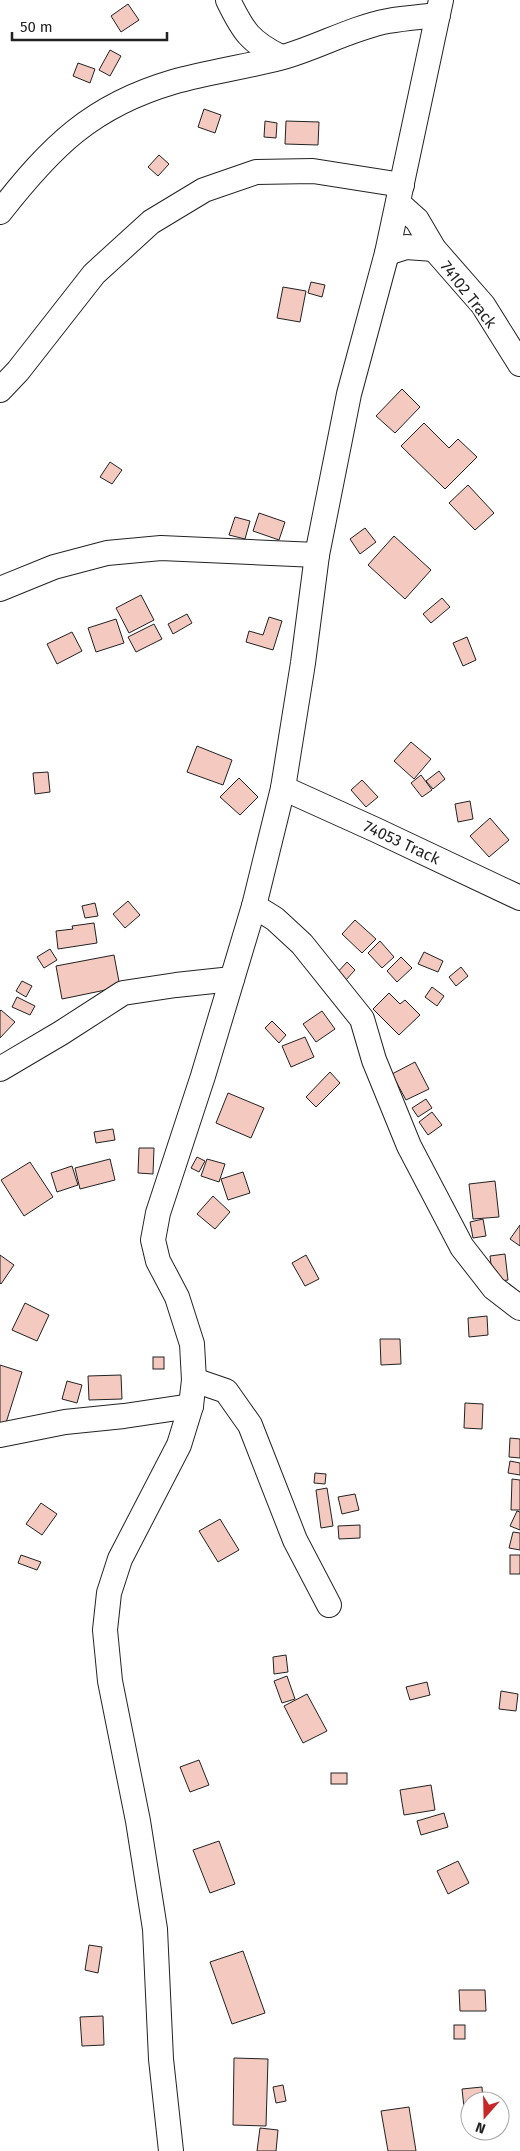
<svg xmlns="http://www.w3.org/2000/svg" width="520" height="2151" viewBox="0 0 520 2151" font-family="'Fira Sans',sans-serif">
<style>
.building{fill:#f3c9c0;stroke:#222}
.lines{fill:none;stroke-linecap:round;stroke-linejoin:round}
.minor-casing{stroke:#222;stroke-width:26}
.minor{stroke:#fff;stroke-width:24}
.labels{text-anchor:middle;stroke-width:4;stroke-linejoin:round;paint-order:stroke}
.street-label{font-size:16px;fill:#222;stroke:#fff}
</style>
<rect width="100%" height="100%" fill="#fff"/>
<g class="building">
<path d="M128,4L139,20L121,32L111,16Z"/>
<path d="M110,50L121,56L110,76L99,70Z"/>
<path d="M78,63L95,69L90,83L73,76Z"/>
<path d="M204,109L221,115L215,133L198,127Z"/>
<path d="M265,121L277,123L276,138L264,137Z"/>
<path d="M286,121L319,122L318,145L285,144Z"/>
<path d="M159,155L169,164L158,176L148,167Z"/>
<path d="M311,282L325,285L322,297L308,293Z"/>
<path d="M283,287L306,291L300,322L277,318Z"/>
<path d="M402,389L420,407L395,433L376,416Z"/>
<path d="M424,423L449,448L458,439L477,457L445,489L401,446Z"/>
<path d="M110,462L122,470L112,484L100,477Z"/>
<path d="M468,485L494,513L475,530L449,503Z"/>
<path d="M259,513L285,522L279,540L253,531Z"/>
<path d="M235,517L250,521L245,539L229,535Z"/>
<path d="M365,528L376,542L360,554L350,539Z"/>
<path d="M394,536L431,570L405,599L368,565Z"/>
<path d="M141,595L154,620L129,633L116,608Z"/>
<path d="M442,598L450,607L431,623L423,614Z"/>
<path d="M187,614L192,623L173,634L168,624Z"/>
<path d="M269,617L282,621L273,650L246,642L249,631L263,635Z"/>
<path d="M116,619L124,643L96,652L88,628Z"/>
<path d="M154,624L162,639L136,652L128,637Z"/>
<path d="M72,632L82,651L57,664L47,644Z"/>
<path d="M467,637L476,660L463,666L453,643Z"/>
<path d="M411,742L431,759L414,779L394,761Z"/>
<path d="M197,746L232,760L223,785L187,772Z"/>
<path d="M439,771L445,779L433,789L426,781Z"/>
<path d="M48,772L50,792L35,794L33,773Z"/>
<path d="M421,775L432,790L422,797L411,783Z"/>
<path d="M239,778L258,797L240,815L220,797Z"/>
<path d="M362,780L378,797L366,807L351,790Z"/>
<path d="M470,801L473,819L458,822L455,804Z"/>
<path d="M490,818L509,840L489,857L470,836Z"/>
<path d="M128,901L140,915L125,928L113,914Z"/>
<path d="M95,903L98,916L85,918L82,906Z"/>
<path d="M355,920L376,939L362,953L342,934Z"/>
<path d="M94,923L97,943L58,949L56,931L73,929L72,926Z"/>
<path d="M380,941L394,957L382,968L368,953Z"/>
<path d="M50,949L57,960L44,968L37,957Z"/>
<path d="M424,952L443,961L438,972L418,964Z"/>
<path d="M114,955L120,987L62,999L56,966Z"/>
<path d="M401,957L412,968L397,982L387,971Z"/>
<path d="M347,962L355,970L345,981L336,974Z"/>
<path d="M461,967L468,976L456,986L449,977Z"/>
<path d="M22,981L32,986L26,997L16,991Z"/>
<path d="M432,987L444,996L437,1006L425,997Z"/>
<path d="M389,993L400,1004L405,1000L420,1015L399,1035L373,1009Z"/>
<path d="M17,997L35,1006L30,1015L12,1007Z"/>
<path d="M1,1010L15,1022L0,1038V1011Z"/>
<path d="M322,1011L335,1029L316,1042L303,1024Z"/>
<path d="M272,1021L286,1035L279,1043L265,1028Z"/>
<path d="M305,1037L314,1057L291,1067L282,1046Z"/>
<path d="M415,1062L429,1089L406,1100L392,1074Z"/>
<path d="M330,1072L340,1083L316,1107L306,1097Z"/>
<path d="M228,1093L264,1108L251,1138L216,1123Z"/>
<path d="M426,1099L432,1108L418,1117L412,1108Z"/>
<path d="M432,1112L442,1125L428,1135L419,1122Z"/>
<path d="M113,1129L115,1140L96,1143L94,1132Z"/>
<path d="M139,1148H154L153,1174L138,1173Z"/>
<path d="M197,1157L205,1161L199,1172L191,1168Z"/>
<path d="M110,1159L115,1180L80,1189L75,1168Z"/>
<path d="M207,1159L225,1164L219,1182L201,1176Z"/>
<path d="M30,1162L53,1197L24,1216L1,1180Z"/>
<path d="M72,1166L78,1185L57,1192L51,1173Z"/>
<path d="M243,1172L250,1193L228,1200L221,1179Z"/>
<path d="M495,1181L499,1217L473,1219L469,1184Z"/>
<path d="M213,1196L230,1212L215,1229L197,1214Z"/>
<path d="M483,1219L486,1236L473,1238L470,1222Z"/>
<path d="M520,1225V1246L510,1239Z"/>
<path d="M505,1254L508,1280L493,1282L490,1256Z"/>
<path d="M0,1255L14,1265L1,1284L0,1283Z"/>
<path d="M306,1255L319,1279L305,1286L292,1263Z"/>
<path d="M25,1303L49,1315L37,1341L12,1330Z"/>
<path d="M487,1316L488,1335L469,1337L468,1318Z"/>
<path d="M380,1339H400L401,1364L381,1365Z"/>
<rect x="153" y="1357" width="11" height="12"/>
<path d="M0,1365L22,1372L5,1426L0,1424Z"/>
<path d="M121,1375L122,1399L89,1400L88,1376Z"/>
<path d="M67,1381L82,1385L77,1403L62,1399Z"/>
<path d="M465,1403L483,1404L482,1429L464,1428Z"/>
<path d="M510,1438L520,1439V1458L509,1457Z"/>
<path d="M510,1461L520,1463V1475L508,1473Z"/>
<path d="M315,1473L326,1474L325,1484L314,1483Z"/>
<path d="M512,1479L520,1480V1510H511Z"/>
<path d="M327,1488L333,1526L321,1528L316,1490Z"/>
<path d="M355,1494L359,1510L342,1514L338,1497Z"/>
<path d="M41,1503L57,1514L42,1535L26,1524Z"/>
<path d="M517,1511L520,1512V1530L510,1526Z"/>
<path d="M220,1519L239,1550L218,1562L199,1531Z"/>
<path d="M360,1525V1538L339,1539L338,1526Z"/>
<path d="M513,1532L520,1533V1550L509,1548Z"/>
<path d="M21,1555L41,1562L37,1570L18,1563Z"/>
<rect x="510" y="1555" width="10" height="19"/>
<path d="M286,1655L288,1672L274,1674L273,1657Z"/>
<path d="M287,1676L295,1699L282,1703L274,1681Z"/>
<path d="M427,1682L430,1695L410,1700L406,1687Z"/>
<path d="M501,1691L518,1694L516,1711L499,1709Z"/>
<path d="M307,1694L327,1731L303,1743L284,1706Z"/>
<path d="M199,1760L209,1785L190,1792L180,1767Z"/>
<rect x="331" y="1773" width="16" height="11"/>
<path d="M431,1785L435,1810L404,1815L400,1790Z"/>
<path d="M444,1813L448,1827L421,1835L417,1821Z"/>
<path d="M219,1841L235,1884L210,1893L193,1850Z"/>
<path d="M458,1861L469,1883L448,1894L437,1871Z"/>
<path d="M89,1945L102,1947L98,1973L85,1970Z"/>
<path d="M243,1951L265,2013L232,2024L210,1962Z"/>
<path d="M459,1990H485L486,2011H460Z"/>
<path d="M103,2016L104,2045L82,2046L80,2017Z"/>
<rect x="454" y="2025" width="11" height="14"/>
<path d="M234,2058L268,2059L266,2126L233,2125Z"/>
<path d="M283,2085L286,2101L276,2103L273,2087Z"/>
<path d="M482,2087L483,2101H470V2117H465L462,2089Z"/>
<path d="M409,2107L416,2151H388L381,2111Z"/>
<path d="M260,2128L278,2130L276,2151H257Z"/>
</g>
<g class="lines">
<g class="minor-casing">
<g id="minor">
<path d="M228,0C243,31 250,42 281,57"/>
<path d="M398,203L417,220L434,249L483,305L520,364"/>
<path d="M0,212C51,147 91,106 173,82C208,72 245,67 280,58C317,48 351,28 388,21C404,18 421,17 438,15"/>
<path d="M387,253L406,247L434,249"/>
<path d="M0,390L18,371L94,274L151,222L204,190L256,172L313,171L402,185"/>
<path d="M0,589L54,567L107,553L161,548L317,555"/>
<path d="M283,788L376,830L520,898"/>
<path d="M254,906L275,919L302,944L362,1019L374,1060L409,1146L462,1247L494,1288L520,1308"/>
<path d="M0,1069L61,1033L123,993L176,985L232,979"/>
<path d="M194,1380L226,1391L250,1425L295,1540L329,1605"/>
<path d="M0,1435L65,1422L124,1416L191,1406"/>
<path d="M171,2151L161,2059L155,1929L138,1821L110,1681L105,1630L109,1593L120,1559L179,1445L191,1406L194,1380L192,1344L177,1297L158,1261L153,1240L158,1213L203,1076L254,906L283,788L303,663L317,555L349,394L387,253L441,0"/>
</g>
</g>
<use href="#minor" class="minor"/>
</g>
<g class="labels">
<g class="street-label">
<text transform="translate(469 294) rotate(52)" y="6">74102 Track</text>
<text transform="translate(402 842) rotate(25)" y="6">74053 Track</text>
</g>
</g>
<g transform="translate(485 2116) rotate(200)"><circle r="24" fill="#ffffff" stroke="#a7a7a7"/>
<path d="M0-4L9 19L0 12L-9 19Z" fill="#c62828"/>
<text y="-8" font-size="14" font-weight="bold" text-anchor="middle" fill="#222222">N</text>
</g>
<path d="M12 32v8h155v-8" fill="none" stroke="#222222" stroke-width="2.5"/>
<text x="20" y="32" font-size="15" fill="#222222" stroke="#ffffff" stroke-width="4" paint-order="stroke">50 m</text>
</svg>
